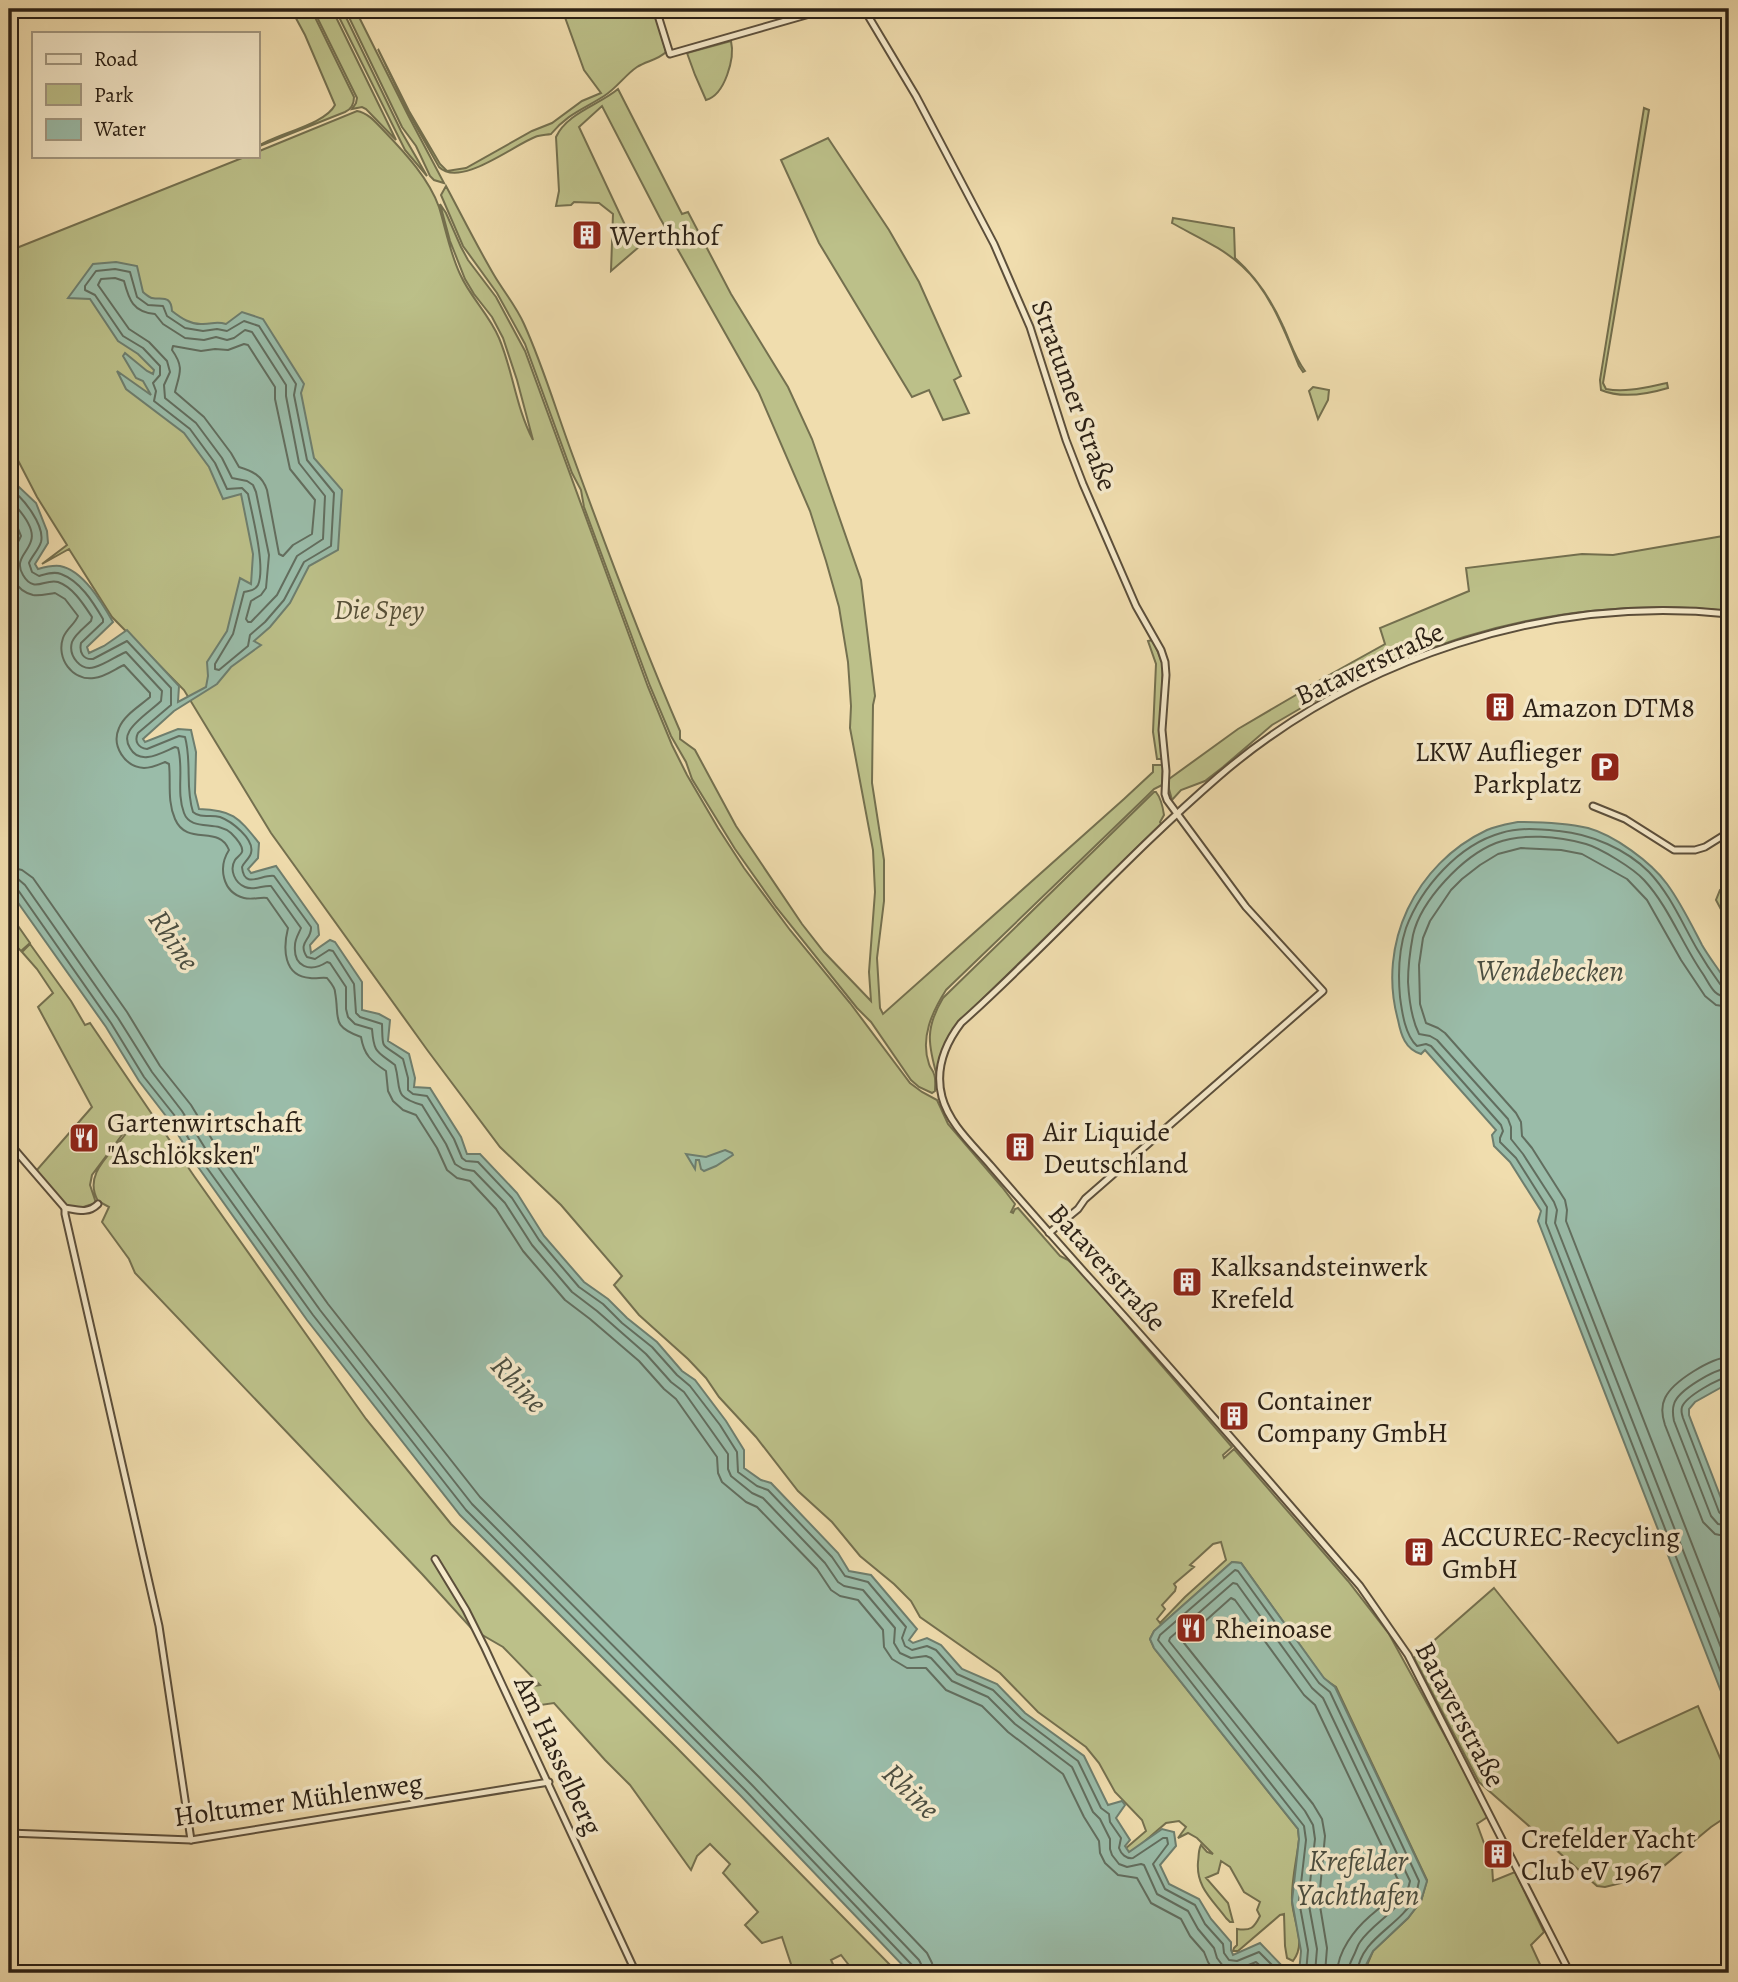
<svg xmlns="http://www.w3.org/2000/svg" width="1738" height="1982" viewBox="0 0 1738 1982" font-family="Alegreya,serif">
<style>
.green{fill:#bcc089;stroke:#74704f;stroke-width:2;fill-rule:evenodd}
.water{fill:#9abca9;stroke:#6e7e6e;stroke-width:2}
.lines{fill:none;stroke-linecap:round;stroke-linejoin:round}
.shore{stroke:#626e5f;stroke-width:2}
.minor-casing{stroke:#5c4f3b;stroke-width:9}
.minor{stroke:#f5e9ca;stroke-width:5}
.labels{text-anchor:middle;stroke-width:7;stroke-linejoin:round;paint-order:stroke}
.poi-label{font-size:28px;fill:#2b2015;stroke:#f5e9ca;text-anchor:start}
.street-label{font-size:28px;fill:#2b2015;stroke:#f5e9ca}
.park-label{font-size:28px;font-style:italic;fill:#565038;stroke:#f5e9ca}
.water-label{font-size:30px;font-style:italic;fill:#4c4f41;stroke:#f5e9ca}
</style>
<rect width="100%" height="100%" fill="#f0ddae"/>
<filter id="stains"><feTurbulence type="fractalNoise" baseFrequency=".00286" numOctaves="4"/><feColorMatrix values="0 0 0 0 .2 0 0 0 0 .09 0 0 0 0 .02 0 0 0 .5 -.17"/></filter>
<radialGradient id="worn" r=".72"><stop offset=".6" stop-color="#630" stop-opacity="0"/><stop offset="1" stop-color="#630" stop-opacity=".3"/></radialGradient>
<g class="green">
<path d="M291,9H311L354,97C354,104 352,109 345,112L257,147C275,134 325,125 335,105L305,35Z"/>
<path d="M313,9H332L396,140L366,109L362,107L352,109L356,103L357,98Z"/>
<path d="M335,9H342L401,131L427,176L405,150Z"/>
<path d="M345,9H355L408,115L444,183L434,180L430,176L416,146L402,127Z"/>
<path d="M562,9H654L666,52C658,60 646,61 637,67C625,75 617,88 604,96C584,109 567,114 551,134C546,135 540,135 535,137C512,146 460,188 439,167L408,112L378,49L409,111L440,164L447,171L466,168L532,131L552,123L582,101L601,93L584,70Z"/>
<path d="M731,41C735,58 725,95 706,100L695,75L687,53Z"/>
<path d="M618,89L682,214L688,212L731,294L788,387L812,439L861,580L875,696L873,705L872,783L884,860V901L877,958L880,1008L883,1014L1124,799L1153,772V765H1163L1162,785L1154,789L1146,797L946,990C932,1012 920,1038 929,1064C930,1068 933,1070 934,1074C936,1079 935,1086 935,1091L932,1093L919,1087L911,1080L871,1022L857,1008L776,907L735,849L692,779L686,762L671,736L650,686L584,507L581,490L572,473L525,344L497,293L463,246L441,195L446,186C462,216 477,246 494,275C504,292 516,306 524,324C544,368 557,414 574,459C607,550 641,641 680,731V739L695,750L736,826L802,924L824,952L871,1001L869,972L875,892L873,850L850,728L851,706L848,662L839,607L826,561L810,511L759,393L660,218L602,106L579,127L632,240H647L611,271L613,214L599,203L574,202L571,205L556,206L559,191L556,137C567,113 599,105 618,89Z"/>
<path d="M1644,108L1649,110L1603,383L1606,389C1626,393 1647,387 1667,383L1668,388C1648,394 1622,399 1601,390L1600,380Z"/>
<path d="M357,111C369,113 377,124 386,133C406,154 429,179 439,207C446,230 450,253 460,274C470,297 489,314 499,338C513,371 516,408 533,440L517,380L503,338L492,317L474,294L465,279L450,241L440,204L446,213L461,247L468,260L496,297L525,351L648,687L672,745L687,775L718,828L744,868L790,930L850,1003L910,1083L922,1092L937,1100L948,1124L1002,1187L1015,1204L1011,1212L1013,1213L1015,1209L1018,1208L1060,1256L1068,1260L1081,1272L1232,1447L1223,1455L1224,1458L1234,1449L1348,1581L1389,1634L1489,1816L1477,1824L1492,1865L1493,1881L1515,1872L1544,1932L1531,1945L1544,1973H1371L1367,1965L1373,1951L1408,1918L1421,1901L1427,1880L1336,1687L1324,1679L1241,1563L1232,1562L1154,1631L1150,1639L1154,1648L1298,1829L1299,1839C1297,1859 1291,1881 1292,1901C1293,1922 1307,1943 1293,1961L1287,1958L1285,1946L1284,1914L1280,1915L1238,1951H1233L1234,1948L1237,1945V1929C1251,1931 1254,1928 1260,1916L1257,1910L1260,1902L1244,1892L1230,1867L1221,1861L1218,1873L1206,1878L1228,1903L1233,1922H1230L1226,1918C1212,1899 1196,1887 1198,1862C1199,1856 1198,1851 1201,1845L1207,1852L1213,1854L1197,1838L1188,1833L1178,1838L1186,1827L1179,1821L1166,1823L1131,1853L1125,1855V1849L1146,1831L1142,1820L1115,1792L1099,1763L1086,1747L1038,1712L1000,1673L920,1617L911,1601L894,1584L860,1556L832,1522L798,1491L756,1437L719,1397L706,1378L688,1359L639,1315L614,1285L622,1276L561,1205L500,1147L428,1051L271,833L184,690L112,617L69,549L42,564L67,545L37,497L9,443V251L247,156H257V152ZM1221,1542L1226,1560L1185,1597L1160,1623L1157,1619L1165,1609L1162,1605L1175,1591L1176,1587L1174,1584L1194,1567L1190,1565L1213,1544Z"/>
<path d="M828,138L889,230L919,282L961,376L954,380L969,413L943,420L929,390L912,397L819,243L781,160Z"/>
<path d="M1173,218L1234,228L1235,258C1256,277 1272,301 1283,326C1290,341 1295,358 1305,371L1303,372L1299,366C1285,332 1270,291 1242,266C1223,248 1195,236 1172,223Z"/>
<path d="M1313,387L1329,390L1328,400L1318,419L1309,391Z"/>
<path d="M1729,535V611C1641,601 1549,611 1464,637C1411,654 1362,679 1312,702L1304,689L1385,644L1380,628L1469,591L1466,568L1582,554L1613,555Z"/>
<path d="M1153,640L1163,664L1160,736L1163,759H1157L1153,732L1156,664L1148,641Z"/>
<path d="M1301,692L1308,704L1272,725L1223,767L1205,781L1181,790L1172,800L1169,789V779L1238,729Z"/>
<path d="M1154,792H1156C1160,797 1163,808 1164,815L1160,822L1161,824L962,1019C947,1036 939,1053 937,1076C928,1044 925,1028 943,998Z"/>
<path d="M1729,885V920L1725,917L1716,900L1720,890Z"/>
<path d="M9,913L30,943L21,951L9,939Z"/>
<path d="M30,944L71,1001L85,1025L90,1023L194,1176L366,1419L451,1524L677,1748L898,1973H855L841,1955L831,1960L837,1973H794L782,1937L762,1943L745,1925L758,1912L723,1873L730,1864L710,1844L697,1856L691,1870L630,1785L605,1760L554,1703L534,1706L528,1687L540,1685L503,1647L472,1629L422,1574L135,1273L129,1259L102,1222L109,1207L98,1201C82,1173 113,1153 127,1132L125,1131L92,1175L90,1185L96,1203L80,1208L65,1205L36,1171L92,1107L38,1007L53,993L37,969L22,952Z"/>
<path d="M1494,1588L1618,1743L1698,1706L1729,1779V1815L1711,1827L1653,1875L1605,1887L1597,1886L1479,1782L1414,1658Z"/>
</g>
<g class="water">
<path d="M116,262L137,266L143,292C144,293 150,298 152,298C163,300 171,295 172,311C181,318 191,325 203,324C213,324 216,321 226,324L242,312L263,319L304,384L301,393L314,458L342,490L338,550L309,566L290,603L270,627L254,641L261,645L231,667L217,684L174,711L143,739L145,742L178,729L191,730L196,752L195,793L199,809C233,810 238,817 259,843L258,858L248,869L251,873L276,866L318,925L319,935L310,945L311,953L330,940L335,942L362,982V1010L379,1014L390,1020L388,1041L409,1054L415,1078L414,1087L430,1088L461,1137L467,1154H480L517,1193L544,1236L584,1282L608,1299L627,1318L657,1342L682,1371L695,1380L726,1421L744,1450V1468L761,1480L771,1483L838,1553L849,1571L871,1575L917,1629L909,1640L913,1643L927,1638L941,1645L962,1669L997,1684L1025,1713L1084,1756L1108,1805L1122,1801L1125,1805L1116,1818L1130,1840L1125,1846L1129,1852L1162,1829L1174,1832L1176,1846L1160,1865L1169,1884L1199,1899L1211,1919L1231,1942V1950L1233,1955L1260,1943L1289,1973H910L741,1796L460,1515L307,1320L196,1164L169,1120L139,1081L106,1027L9,890V482L17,485L36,503L47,531L48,543L35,564L38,569C45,567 52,565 60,566C83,570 102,603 113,622L87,647L89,653L104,646L127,630L179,686L178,702L206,687L208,676L207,662L227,631L240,578L251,584L253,554L241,494L223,499L209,467L184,433L126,389L117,371L151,395L143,381L136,378L123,356L125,353L147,371L153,374L154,370L138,354L118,341L90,299L68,298L93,264Z"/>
<path d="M1518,822C1541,822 1566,823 1588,828C1614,835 1651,862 1667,884C1681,903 1691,924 1702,945C1710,959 1721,972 1729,986V1383L1695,1402L1689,1409V1415L1729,1519V1712L1538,1221L1541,1211L1510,1162L1494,1146L1492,1135L1496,1130L1425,1050L1421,1054C1405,1049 1401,1035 1398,1020C1377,944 1415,864 1487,830C1496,826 1508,824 1518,822Z"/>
<path d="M725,1150L732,1153L733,1155L716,1166L704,1171L701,1169L699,1160H696L695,1169L686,1154L706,1157Z"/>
<path d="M1232,1562L1241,1563L1324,1678L1335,1687L1427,1881L1421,1901L1408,1918L1373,1951L1362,1973H1299L1301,1951L1292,1901L1299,1839L1298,1829L1154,1648L1150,1639L1154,1631Z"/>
</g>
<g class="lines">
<g class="shore">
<path d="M115,269L130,272L137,297L148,305L163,306L167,316L185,328L203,331L217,329L227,331L244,321L259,326L296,384L294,395L307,460L334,493L331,546L304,562L284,600L265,622L250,635L248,646L219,670L215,669V664L233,634L244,592C248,591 255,591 258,585C266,567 252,514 248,494L242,488L227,489L215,463L190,429L154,401L156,391L153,383L160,375V366L143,348L123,336L95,295L85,290V286L96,271Z"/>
<path d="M115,278L124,281C129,300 133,312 155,314L163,324L185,338L204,340L216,337L227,340L234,338L245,330L252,332L286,385V396L299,463L325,496L323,539L297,556L277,595L251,622H248L246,619L251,601L261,595L266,588L269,555L256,492L253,485L247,481L232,478L222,458L196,423L165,398L164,385L170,372L167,361L149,342L129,329L98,285L101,279Z"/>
<path d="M244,344L248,345L275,387V399L290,469L315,500L312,534L293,545L283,556L279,554L267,490C262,475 252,471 239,467L231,453L204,417L175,392C179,374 185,368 172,350L173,346L201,351L215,349L228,350Z"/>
<path d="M9,489C23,496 45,526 41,542C39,549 32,556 29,563L32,572L39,576C46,574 54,571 61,574C80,581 93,602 103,619V622L81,643C79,652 83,660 93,659L127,641L171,688V705L138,733C134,741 138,748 147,749L179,736L185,737C192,762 185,788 193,812C201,819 210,814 220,817C231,821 255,839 251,853C250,858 244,862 242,867C244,890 262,874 274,876L311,927C312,940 297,942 307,957L315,959L329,950L333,951L354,984L356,1013L360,1017L382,1024C383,1051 380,1042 403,1059L408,1078V1090L413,1094L427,1096L454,1139L462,1158L466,1161L478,1162L512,1198L539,1240L579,1287L603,1304L622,1323L652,1347L677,1375L690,1386L720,1425L737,1452L738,1472L757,1486L768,1490L832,1557L845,1576L868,1582L906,1627L902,1638L905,1646L912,1650L927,1646L936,1650L957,1674L993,1690L1021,1718L1078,1761L1101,1808L1109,1814L1110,1822L1121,1838L1119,1848C1121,1854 1126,1859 1133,1858L1163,1838H1167L1168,1844L1153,1864L1165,1889L1195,1905L1205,1924L1223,1944L1224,1953L1229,1960L1237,1961L1259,1952L1280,1973"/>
<path d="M9,499C17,507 36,527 31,541C27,554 14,560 23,575C34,594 45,578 58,582C73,587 84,605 92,617L91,621C85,627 75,634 72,642C68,656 81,672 95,667C106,664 116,656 126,652L162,691L161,701C153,709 133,722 129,732C126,737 127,743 130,748C140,766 161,753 175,747L178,748C184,769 176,792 184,813C191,832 217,820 231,833C235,837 244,846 242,852C241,855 237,857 235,860C229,870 235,883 245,887C254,891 263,885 271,886L301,928C299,933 295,939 295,945C293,967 310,973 327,962L330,963L346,987V1009L348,1017L355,1024L372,1029C374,1054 377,1051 395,1065C402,1090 392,1096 422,1105L446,1144L455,1164L463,1169L474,1171L505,1203L532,1245L572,1292L597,1311L646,1354L671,1382L684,1392L728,1454V1469L731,1476L752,1493L763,1498L825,1563L838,1582L844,1586L863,1590L895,1628L894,1643L900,1653L911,1658L926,1656L931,1658L952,1681L988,1697L1015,1724L1072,1767L1093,1812L1100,1819L1110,1839V1849L1112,1855L1119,1864L1127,1867L1141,1864L1144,1865L1157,1894L1188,1911L1198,1929L1214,1948L1217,1958L1223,1966L1236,1970L1256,1962L1268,1973"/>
<path d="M9,513L14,519L21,536C18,543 13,549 11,556C6,572 16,591 33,595C40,596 47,594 55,593L65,599L78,616C75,624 66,629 63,638C56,658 72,681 94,678C105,677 115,669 124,665L150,693V697C140,706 124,715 119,728C111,746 125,767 144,768C152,768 158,765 165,762L169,764C171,782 167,801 175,819C187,847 219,824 229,850C218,867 222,892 244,898C252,900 260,897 267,898L288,928C283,948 283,976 310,978C316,979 322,977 327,978C330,982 335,987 335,992C340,1018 330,1026 361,1037C364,1055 371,1061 386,1071L388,1091L393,1101L403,1110L416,1115L437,1148L447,1170L457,1178L470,1181L496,1209L523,1251L565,1300L590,1319L639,1361L664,1389L676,1399L717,1457L718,1473L722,1482L746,1502L757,1507L817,1569L831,1590L840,1596L858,1600L883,1630L884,1647L892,1659L907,1668H926L946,1690L982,1706L1008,1732L1063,1774L1084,1817L1099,1841L1100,1853L1105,1863L1118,1875L1137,1878L1151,1903L1181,1919L1190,1936L1204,1952L1208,1962L1215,1973"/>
<path d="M9,867L22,870L33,878L127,1012L160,1066L191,1105L219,1151L328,1304L480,1497L760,1778L927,1953L932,1963L934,1973"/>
<path d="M9,878L18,879L25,885L118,1018L152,1072L182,1111L210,1156L320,1310L472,1504L752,1785L919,1960L922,1966L923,1973"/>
<path d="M9,887H14L18,890L111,1023L144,1077L175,1116L202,1161L313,1315L466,1510L746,1791L912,1965L914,1973"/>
<path d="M1729,988H1725L1720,984C1712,973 1704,961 1697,949C1682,923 1670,894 1649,872C1626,849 1591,834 1559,831C1539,829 1520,827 1501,833C1458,845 1421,888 1406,928C1399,949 1398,975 1400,997C1402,1012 1405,1035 1417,1046L1426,1044L1431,1046L1501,1125L1503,1131L1500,1138V1142L1516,1158L1547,1207L1546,1223L1729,1693"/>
<path d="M1729,997C1724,997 1719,996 1715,992C1710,987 1707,980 1703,974C1682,944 1669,907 1644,880C1633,868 1600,848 1586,844C1558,836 1523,833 1496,843C1463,856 1421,900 1413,935C1410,951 1408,966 1408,982C1409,999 1411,1018 1419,1034L1430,1036L1437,1040L1508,1119L1511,1127V1139L1523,1154L1554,1202L1557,1210L1555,1223L1729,1668"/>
<path d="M1729,1007L1716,1005L1705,996L1681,960L1647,900L1627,879L1582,854L1561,850L1521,848L1498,854L1480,865L1462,879L1451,890L1430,921L1423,938L1419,965L1420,1004L1426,1023L1438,1028L1445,1033L1516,1113L1521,1122L1522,1136L1532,1148L1565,1200L1567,1210L1566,1221L1729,1639"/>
<path d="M1729,1357C1711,1358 1673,1381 1665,1398C1661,1406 1662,1416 1665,1425L1703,1522L1715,1534L1729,1537"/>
<path d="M1729,1368C1715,1369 1678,1390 1674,1404C1672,1410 1673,1416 1674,1421L1711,1516L1718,1524L1729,1526"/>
<path d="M1729,1377C1719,1378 1686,1396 1682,1407C1681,1410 1682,1415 1683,1418L1719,1512L1724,1517H1729"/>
<path d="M1306,1973L1308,1950L1299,1901L1306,1840L1304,1826L1158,1640L1160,1635L1235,1570L1238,1571L1319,1683L1330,1692L1419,1881C1418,1886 1417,1892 1415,1897C1400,1927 1361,1937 1357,1973"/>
<path d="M1315,1973L1317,1949L1308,1900L1315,1839L1313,1825L1305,1811L1169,1641L1170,1638L1233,1583L1237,1584L1312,1688L1323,1698L1410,1881C1405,1909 1375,1920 1360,1942C1357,1946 1356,1952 1353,1957C1350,1963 1348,1967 1348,1973"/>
<path d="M1325,1973L1327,1948L1319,1900L1325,1836L1322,1819L1313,1804L1184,1643L1185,1639L1231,1598L1235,1600L1304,1695L1315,1705L1399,1882C1396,1897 1381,1906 1370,1916C1354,1930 1338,1951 1337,1973"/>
</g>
<g class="minor-casing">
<g id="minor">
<path d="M656,9L670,54L827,9"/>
<path d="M864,9L916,96L994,244L1030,327L1066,440L1083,484L1136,606L1161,650L1165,662L1166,675L1162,730L1166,771L1165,794L1167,800L1246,907L1323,991L1085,1199L1078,1209L1049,1233"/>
<path d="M1593,806L1625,819L1674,850H1695L1705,847L1729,832"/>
<path d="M9,965L14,960"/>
<path d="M9,1143L65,1208C78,1210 88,1214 98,1204"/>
<path d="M65,1208V1214L159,1626L191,1840"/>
<path d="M435,1559L466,1610L485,1648L636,1973"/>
<path d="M9,1833L191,1840L549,1782"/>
<path d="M1570,1973L1408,1655L1360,1586C1269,1481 1179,1376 1086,1274C1054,1238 1022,1202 991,1166C974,1146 949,1124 942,1097C935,1070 945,1044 961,1023C1049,944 1128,855 1218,777C1356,658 1547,595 1729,614"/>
</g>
</g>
<use href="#minor" class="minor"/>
</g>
<defs>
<g id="building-square" transform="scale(1.575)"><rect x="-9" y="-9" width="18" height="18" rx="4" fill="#8f2418" stroke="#f5e9ca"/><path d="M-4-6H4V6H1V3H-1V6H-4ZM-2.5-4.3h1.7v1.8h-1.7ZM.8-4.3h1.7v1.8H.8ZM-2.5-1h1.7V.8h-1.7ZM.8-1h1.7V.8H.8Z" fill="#fff"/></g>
<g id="parking-square" transform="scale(1.575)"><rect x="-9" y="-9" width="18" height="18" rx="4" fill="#8f2418" stroke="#f5e9ca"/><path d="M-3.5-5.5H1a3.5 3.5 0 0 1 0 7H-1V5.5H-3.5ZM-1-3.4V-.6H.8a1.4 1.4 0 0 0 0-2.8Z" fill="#fff"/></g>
<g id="restaurant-square" transform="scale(1.575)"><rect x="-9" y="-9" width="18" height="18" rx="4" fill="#8f2418" stroke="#f5e9ca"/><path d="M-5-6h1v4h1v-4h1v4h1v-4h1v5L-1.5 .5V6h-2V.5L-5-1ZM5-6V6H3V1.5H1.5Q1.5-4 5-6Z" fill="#fff"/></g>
</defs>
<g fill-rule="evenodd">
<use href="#building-square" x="587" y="235"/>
<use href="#building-square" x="1500" y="707"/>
<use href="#parking-square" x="1605" y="767"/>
<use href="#restaurant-square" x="84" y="1138"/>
<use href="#building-square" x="1020" y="1147"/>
<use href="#building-square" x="1187" y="1282"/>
<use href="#building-square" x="1234" y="1416"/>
<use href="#building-square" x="1419" y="1552"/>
<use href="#restaurant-square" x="1191" y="1628"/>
<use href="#building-square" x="1498" y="1854"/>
</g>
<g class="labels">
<g class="poi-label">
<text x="610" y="245">Werthhof</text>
<text x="1523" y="717">Amazon DTM8</text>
<text x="1582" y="761" text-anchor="end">LKW Auflieger<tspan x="1582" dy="32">Parkplatz</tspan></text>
<text x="107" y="1132">Gartenwirtschaft<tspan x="107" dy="32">"Aschlöksken"</tspan></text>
<text x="1043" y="1141">Air Liquide<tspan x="1043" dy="32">Deutschland</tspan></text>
<text x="1210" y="1276">Kalksandsteinwerk<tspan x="1210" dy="32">Krefeld</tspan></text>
<text x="1257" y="1410">Container<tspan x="1257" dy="32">Company GmbH</tspan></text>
<text x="1442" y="1546">ACCUREC-Recycling<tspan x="1442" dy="32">GmbH</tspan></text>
<text x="1214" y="1638">Rheinoase</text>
<text x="1521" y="1848">Crefelder Yacht<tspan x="1521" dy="32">Club eV 1967</tspan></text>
</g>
<g class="street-label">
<text transform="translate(1075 395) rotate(70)" y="10">Stratumer Straße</text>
<text transform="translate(1369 663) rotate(-25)" y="10">Bataverstraße</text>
<text transform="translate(1108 1267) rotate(48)" y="10">Bataverstraße</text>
<text transform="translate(1461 1714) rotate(62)" y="10">Bataverstraße</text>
<text transform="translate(559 1755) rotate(65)" y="10">Am Hasselberg</text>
<text transform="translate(298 1799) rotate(-8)" y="10">Holtumer Mühlenweg</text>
</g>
<g class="park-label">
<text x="379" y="619">Die Spey</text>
</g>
<g class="water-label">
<text transform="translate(174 940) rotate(56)" y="10">Rhine</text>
<text x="1550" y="981">Wendebecken</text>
<text transform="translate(519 1384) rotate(47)" y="10">Rhine</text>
<text transform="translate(911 1791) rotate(44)" y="10">Rhine</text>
<text x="1358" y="1871">Krefelder<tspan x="1358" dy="34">Yachthafen</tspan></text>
</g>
</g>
<rect width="1738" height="1982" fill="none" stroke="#f0ddae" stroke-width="35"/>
<rect x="10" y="10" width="1717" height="1961" fill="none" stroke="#2b2015" stroke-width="3.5"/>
<rect x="18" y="18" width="1703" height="1947" fill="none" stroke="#2b2015" stroke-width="2"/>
<rect x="32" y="32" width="228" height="126" fill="#f5e9ca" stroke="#a49982" stroke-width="2"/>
<rect x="46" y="54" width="35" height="10" fill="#f5e9ca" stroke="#a49982" stroke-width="2"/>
<text x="94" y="66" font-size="21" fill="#2b2015">Road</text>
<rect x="46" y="84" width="35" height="21" fill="#bcc089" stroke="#a49982" stroke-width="2"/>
<text x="94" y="102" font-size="21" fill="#2b2015">Park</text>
<rect x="46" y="119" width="35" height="21" fill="#9abca9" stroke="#a49982" stroke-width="2"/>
<text x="94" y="136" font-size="21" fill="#2b2015">Water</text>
<rect width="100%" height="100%" filter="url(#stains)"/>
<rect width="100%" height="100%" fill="url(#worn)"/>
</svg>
